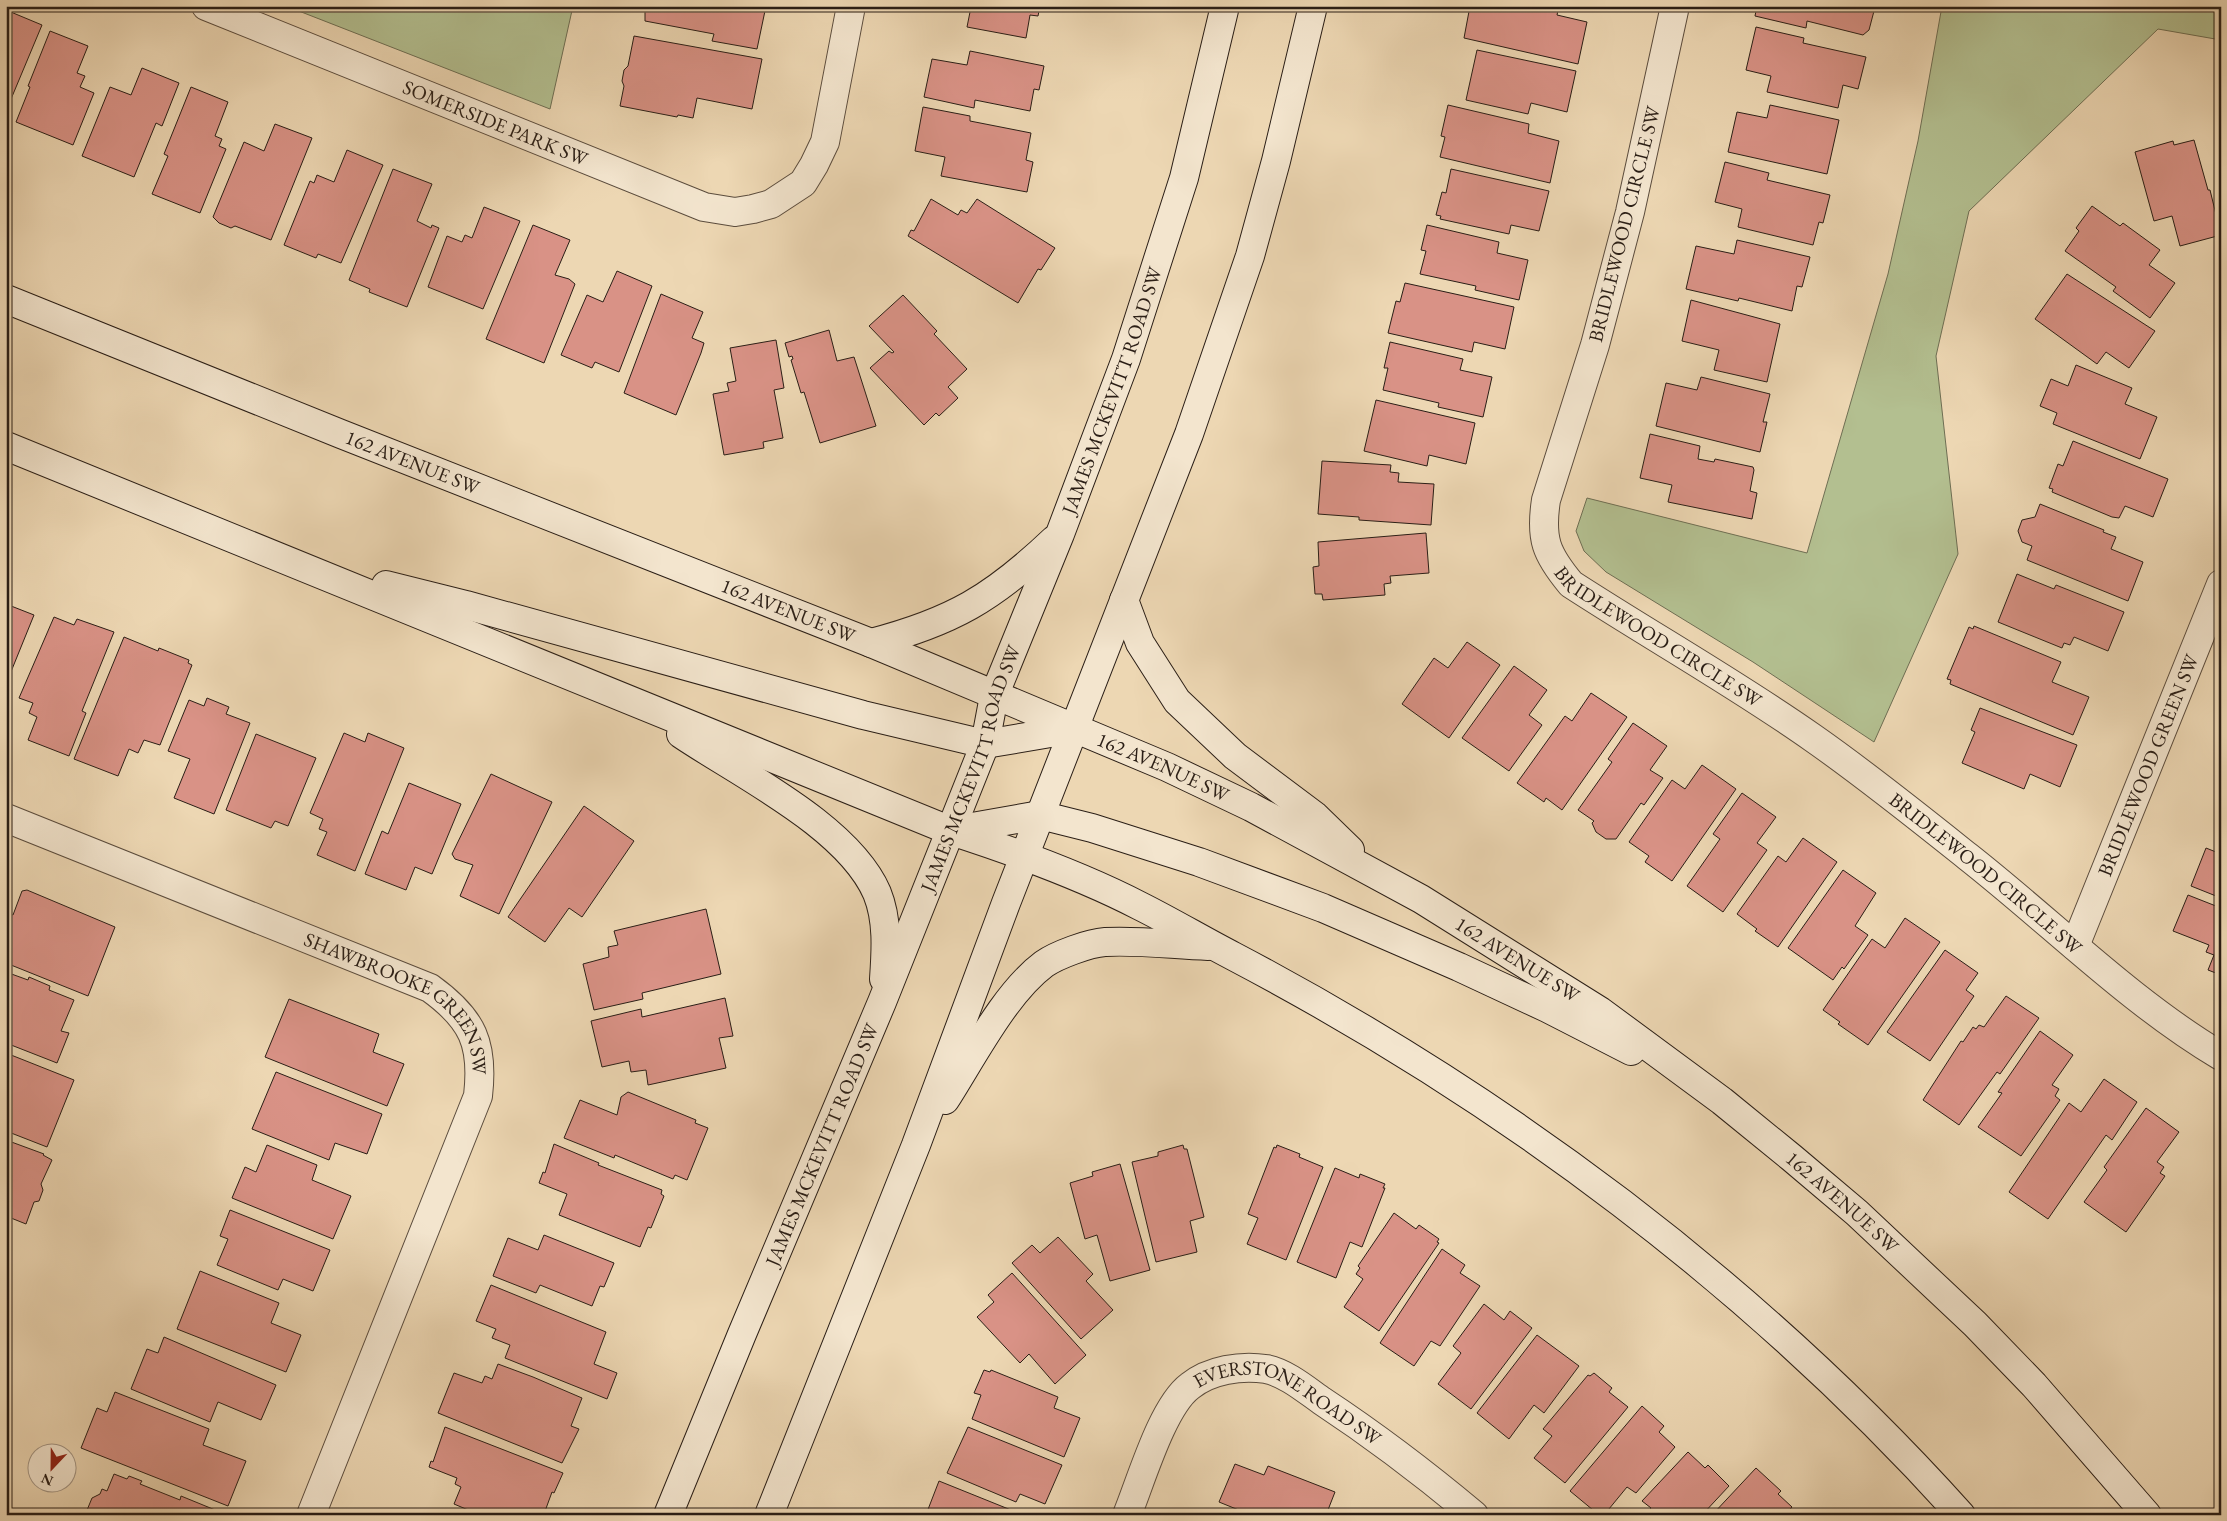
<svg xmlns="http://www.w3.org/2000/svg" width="2227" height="1521" viewBox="0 0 2227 1521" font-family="'EB Garamond',serif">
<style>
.green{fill:#b3bf90;stroke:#6e6e53}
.building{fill:#d99286;stroke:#2a1e16}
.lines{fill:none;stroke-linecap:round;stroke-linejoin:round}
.minor-casing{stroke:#5b4c3d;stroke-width:30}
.secondary-casing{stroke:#2a1e16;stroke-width:30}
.minor{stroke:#f3e5ce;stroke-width:28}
.secondary{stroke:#f3e5ce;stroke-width:28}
.labels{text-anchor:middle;stroke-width:5;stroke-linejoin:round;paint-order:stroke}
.street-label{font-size:20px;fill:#2a1e16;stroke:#f3e5ce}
</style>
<rect width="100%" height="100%" fill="#edd7b3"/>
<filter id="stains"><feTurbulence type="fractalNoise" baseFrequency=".004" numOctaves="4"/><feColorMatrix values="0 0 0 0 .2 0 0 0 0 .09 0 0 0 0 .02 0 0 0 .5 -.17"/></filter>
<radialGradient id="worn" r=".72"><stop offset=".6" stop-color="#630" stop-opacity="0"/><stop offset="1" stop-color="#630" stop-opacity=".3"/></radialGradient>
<g class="green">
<path d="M286,6H573L550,109Z"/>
<path d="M1942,6H2221V40L2158,29L1969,211L1936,356L1958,554L1874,742L1753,662L1606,572L1584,551L1576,531L1587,498L1807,553L1888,274L1918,141Z"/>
</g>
<g class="building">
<path d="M645,6H766L757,49L712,41L714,34L645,21Z"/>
<path d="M969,6H1040L1038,16L1030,15L1026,38L967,27L971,7Z"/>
<path d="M1470,6H1559L1557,15L1587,22L1578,64L1464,38Z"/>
<path d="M1757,6H1871L1874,11L1869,30L1863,35L1807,21L1806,28L1755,16Z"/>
<path d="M6,10L42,25L6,111Z"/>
<path d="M1756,27L1804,38L1803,43L1866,57L1858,89L1843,85L1838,108L1767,92L1771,76L1746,70Z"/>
<path d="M50,31L88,46L77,73L85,76L80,87L94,93L73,145L16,122L30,87L28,86Z"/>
<path d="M634,36L762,59L752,109L697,98L693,118L678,115L677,117L620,106L624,86L622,81L624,70L628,66Z"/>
<path d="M1477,50L1576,71L1567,112L1531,103L1528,114L1466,100Z"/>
<path d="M970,51L1044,66L1039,90L1034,89L1030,111L975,100L974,108L924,97L932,59L967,65Z"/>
<path d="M142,68L179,83L162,126L156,123L134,177L82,156L110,87L131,95Z"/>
<path d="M191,87L228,102L215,136L222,139L219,146L226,149L200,213L152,194L168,156L164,154Z"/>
<path d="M1448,105L1529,124L1528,133L1559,141L1550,183L1440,157L1445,137L1441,136Z"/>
<path d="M1770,105L1839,120L1827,174L1728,152L1737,112L1767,118Z"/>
<path d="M923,107L970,116V121L1031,133L1026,160L1033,162L1027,192L941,176L945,157L915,151Z"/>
<path d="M275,124L312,138L271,240L235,226L231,228L219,223L213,217L244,142L264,151Z"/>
<path d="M2194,140L2208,190H2210L2221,235L2180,246L2172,216L2154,221L2135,152L2173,141L2174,145Z"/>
<path d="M347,150L383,165L341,263L318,254L316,258L284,245L310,181L314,183L317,175L334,182Z"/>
<path d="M1725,162L1769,173L1767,180L1830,195L1823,223L1819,222L1813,245L1738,227L1742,209L1715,202Z"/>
<path d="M393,169L432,184L417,221L431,228L432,225L439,228L407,307L369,292L370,289L349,280Z"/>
<path d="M1451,169L1549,191L1539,231L1511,225L1509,234L1440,219L1441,216L1436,215L1442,192L1446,193Z"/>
<path d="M931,199L958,215L961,210L967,213L977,199L1055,248L1041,270L1038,269L1018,303L908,236L911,230L914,231Z"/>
<path d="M2092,206L2120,226L2123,223L2160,250L2149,265L2175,283L2150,318L2113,291L2116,287L2065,251L2079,231L2076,228Z"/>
<path d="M484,207L520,221L483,309L428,287L447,236L462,242L465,235L472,238Z"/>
<path d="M533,225L570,240L555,275L569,279L575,284L544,363L486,339Z"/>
<path d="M1427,225L1499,242L1497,253L1528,260L1519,300L1475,290L1476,286L1420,274L1426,251L1421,250Z"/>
<path d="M1737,240L1810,257L1802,287L1797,286L1792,311L1739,298L1738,301L1686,289L1696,246L1734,254Z"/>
<path d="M617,271L652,286L619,372L595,362L592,368L561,355L587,295L603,302Z"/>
<path d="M2067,274L2155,331L2129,368L2106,352L2097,364L2035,319Z"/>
<path d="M1405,283L1514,307L1505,349L1474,342L1472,352L1388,333L1396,301L1400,302Z"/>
<path d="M661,294L703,312L692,338L704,343L701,353L676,415L624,393Z"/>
<path d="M903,295L937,331L934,334L967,369L948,387L958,398L939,416L936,413L924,425L870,368L889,351L892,353L894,352L869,326Z"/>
<path d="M1691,300L1780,324L1767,382L1714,370L1719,350L1682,341Z"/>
<path d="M829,330L837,361L854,357L876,426L820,443L804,392L801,393L791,360L793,359L792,356L789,357L785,343Z"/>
<path d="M776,340L784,388L774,390L783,438L763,442L764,448L724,455L713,394L729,391L727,383L736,381L730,348Z"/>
<path d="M1390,342L1463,359L1460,370L1492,377L1483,417L1438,407L1439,403L1383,390L1388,368H1384Z"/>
<path d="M2076,365L2132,388L2125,404L2157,417L2140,459L2053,424L2057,413L2040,406L2051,379L2068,386Z"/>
<path d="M1701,377L1770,394L1763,422H1767L1760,452L1656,426L1666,383L1697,390Z"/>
<path d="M1376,400L1475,423L1466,464L1429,455L1427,466L1364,451Z"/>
<path d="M1650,434L1700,446L1698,459L1714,462L1715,459L1753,467L1754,470L1750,491L1757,493L1752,519L1668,502L1672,485L1640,478Z"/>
<path d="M2073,441L2168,479L2153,517L2125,506L2119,518L2112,517L2052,492L2053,489L2049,488L2058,464L2063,466Z"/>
<path d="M1322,461L1391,465L1390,472L1399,473L1398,482L1434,484L1431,525L1359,520V517L1318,514Z"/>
<path d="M2040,504L2104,530L2103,532L2116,537L2111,549L2143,562L2128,601L2027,560L2032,546L2022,542L2018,531L2022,520L2035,517Z"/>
<path d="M1426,533L1429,573L1390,576L1391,583L1384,584L1385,595L1323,600L1322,594H1315L1313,567L1319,566L1318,542Z"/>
<path d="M2017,574L2054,589L2056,585L2124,612L2108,651L2074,637L2070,645L2064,643L2062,648L1998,622Z"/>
<path d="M6,604L34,615L6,684Z"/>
<path d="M54,617L74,625L77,619L114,632L82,711L86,713L69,756L28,740L37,717L29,713L33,703L19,698Z"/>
<path d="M1974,626L2061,662L2052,682L2089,697L2073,735L1950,684L1951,680L1947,679L1969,627L1973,629Z"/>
<path d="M124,637L158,651L159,648L189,660L188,663L192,665L160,745L144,740L138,753L129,749L118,776L74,759Z"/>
<path d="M1467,642L1500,665L1449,738L1402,704L1434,658L1448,668Z"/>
<path d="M1514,666L1547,690L1529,715L1542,725L1509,771L1462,738Z"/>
<path d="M1591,693L1627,717L1562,810L1546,798L1544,802L1517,783L1565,716L1572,721Z"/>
<path d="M207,698L229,707L226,714L250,723L214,814L174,798L190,759L168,751L189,700L204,706Z"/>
<path d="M1980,708L2077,745L2060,787L2030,774L2024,789L1962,763L1975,732L1971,730Z"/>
<path d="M1633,723L1667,746L1650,770L1663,778L1644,805L1641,803L1616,839H1606L1596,832L1592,823L1594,821L1578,810L1612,762L1608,759Z"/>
<path d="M344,733L365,742L368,733L404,748L355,871L317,855L327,832L319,829L323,819L310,813Z"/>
<path d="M256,734L316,758L288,826L275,821L271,828L226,810Z"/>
<path d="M1702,765L1736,789L1672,881L1645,862L1649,856L1629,842L1672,780L1685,789Z"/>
<path d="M491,774L552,802L499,914L460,896L473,865L455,859L452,854Z"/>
<path d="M409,783L461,804L432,874L415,867L406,890L365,874L382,831L388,834Z"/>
<path d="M1742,793L1776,817L1757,843L1767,850L1723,912L1687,886L1720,839L1713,834Z"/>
<path d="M584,806L634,841L582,917L569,908L545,942L508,917Z"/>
<path d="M1803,838L1837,862L1778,947L1755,931L1757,929L1737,914L1778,856L1786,862Z"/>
<path d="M2206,848L2221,854V898L2191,886Z"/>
<path d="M1843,870L1876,893L1855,926L1868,935L1844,969L1842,967L1833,980L1788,948Z"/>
<path d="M27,890L115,927L88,996L6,963V913L13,915L22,891Z"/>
<path d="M2188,895L2221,908V975L2208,970L2214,955L2206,952L2209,945L2173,931Z"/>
<path d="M706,909L721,974L642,993L643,999L594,1010L583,964L609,957L608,947L618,945L614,931Z"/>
<path d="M1905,918L1940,942L1868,1045L1838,1024L1840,1022L1823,1010L1872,939L1885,948Z"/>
<path d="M1945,950L1978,973L1966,990L1974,996L1930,1061L1887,1032Z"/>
<path d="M6,972L28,980L29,977L50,986L49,990L74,1000L61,1031L69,1033L57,1063L6,1043Z"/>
<path d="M2006,996L2039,1018L2000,1074L1997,1072L1959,1125L1923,1100L1961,1041L1963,1042L1973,1027L1976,1029L1979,1025L1984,1027Z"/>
<path d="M725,998L733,1036L719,1038L726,1068L648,1085L646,1070L631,1072L629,1061L602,1067L591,1021L641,1009L642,1017Z"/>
<path d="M289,999L379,1034L373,1052L404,1064L387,1106L265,1057Z"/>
<path d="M2040,1031L2073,1055L2052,1085L2059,1089L2055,1096L2060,1100L2021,1156L1978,1127L2002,1093L1998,1092Z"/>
<path d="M6,1053L74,1080L47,1147L6,1131Z"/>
<path d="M276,1072L382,1114L367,1154L335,1143L329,1160L252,1129Z"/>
<path d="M2104,1079L2137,1102L2112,1140L2106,1135L2048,1219L2009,1192L2069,1103L2081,1112Z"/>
<path d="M628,1092L696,1120L695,1123L708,1128L687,1180L675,1175L673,1179L615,1155L614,1158L564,1138L580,1100L617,1115L621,1097Z"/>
<path d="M2146,1108L2179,1132L2157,1162L2164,1167L2160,1173L2165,1176L2126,1232L2084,1202L2107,1170L2104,1167Z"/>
<path d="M6,1140L44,1154L43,1155L52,1160L41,1184L43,1190L39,1201L34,1202L26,1224L6,1216Z"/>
<path d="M554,1144L599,1163L598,1165L662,1190L661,1194L664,1196L651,1228L648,1227L640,1247L559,1215L567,1194L539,1183L543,1172L545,1173Z"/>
<path d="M267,1145L317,1165L312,1180L351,1196L333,1239L232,1198L245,1167L256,1172Z"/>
<path d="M1183,1145L1184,1149H1187L1204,1217L1190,1221L1197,1252L1156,1262L1132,1162L1158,1156V1152Z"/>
<path d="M1277,1145L1300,1154L1299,1157L1323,1167L1286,1260L1247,1244L1258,1218L1248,1214L1274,1147L1276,1148Z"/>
<path d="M1120,1164L1150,1270L1110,1281L1097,1235L1085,1239L1070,1183L1093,1176L1092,1172Z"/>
<path d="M1335,1168L1359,1178L1360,1174L1385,1184L1383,1188H1385L1362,1247L1350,1242L1336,1278L1297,1262Z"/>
<path d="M230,1210L330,1250L313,1291L283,1279L278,1290L273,1288L217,1265L228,1239L220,1236Z"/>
<path d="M1394,1213L1416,1229L1419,1225L1439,1239L1437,1242L1439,1243L1379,1331L1344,1307L1363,1279L1356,1274L1360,1268L1358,1266Z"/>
<path d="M544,1235L614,1263L604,1287L600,1286L592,1306L540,1285L536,1293L493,1276L508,1238L538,1250Z"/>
<path d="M1058,1237L1093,1274L1086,1281L1113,1310L1081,1339L1012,1263L1032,1245L1040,1253Z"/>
<path d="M1442,1249L1465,1265L1460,1273L1480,1286L1440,1346L1431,1341L1414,1366L1380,1343Z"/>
<path d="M200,1271L279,1303L271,1323L301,1335L286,1372L177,1329Z"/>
<path d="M1012,1273L1086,1355L1055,1384L1029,1354L1020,1363L977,1317L994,1302L988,1295Z"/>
<path d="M491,1285L606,1332L594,1364L617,1373L607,1399L505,1358L510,1345L492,1338L496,1329L476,1321Z"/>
<path d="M1484,1304L1504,1320L1510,1311L1532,1328L1471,1409L1438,1384L1461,1353L1453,1346Z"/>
<path d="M1537,1335L1579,1366L1544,1413L1534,1405L1509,1439L1477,1413Z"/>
<path d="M164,1337L276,1385L261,1420L218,1402L210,1422L131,1389L147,1349L158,1353Z"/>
<path d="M498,1364L533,1377L582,1398L571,1426L579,1429L562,1463L438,1413L454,1373L482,1383L485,1376L492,1379Z"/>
<path d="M984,1370L990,1372L991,1370L1058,1397L1054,1408L1080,1418L1064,1457L972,1419L981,1395L974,1393Z"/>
<path d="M1594,1373L1612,1388L1609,1392L1628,1407L1565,1483L1534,1458L1552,1436L1543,1429L1588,1375L1590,1376Z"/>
<path d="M115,1392L209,1429L203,1445L246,1461L228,1506L81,1448L97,1408L107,1412Z"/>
<path d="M1642,1406L1664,1426L1659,1432L1675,1447L1636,1493L1627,1487L1604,1515H1599L1570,1491Z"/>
<path d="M445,1427L563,1473L554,1493L552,1492L544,1514L546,1515H480L454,1504L461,1487L455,1484L457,1478L429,1467L431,1461L433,1462Z"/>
<path d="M968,1427L1062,1465L1045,1504L1020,1494L1016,1502L947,1473Z"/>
<path d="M1688,1452L1705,1468L1708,1465L1729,1486L1702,1515H1644L1651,1508L1642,1501Z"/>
<path d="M1235,1464L1264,1475L1268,1466L1335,1492L1326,1515H1251L1219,1502Z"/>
<path d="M1756,1468L1781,1491L1778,1494L1792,1507L1785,1515H1712Z"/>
<path d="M114,1474L127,1479L129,1476L142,1481L140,1484L180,1500L181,1496L225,1514L85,1515L92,1498L100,1494L102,1489L107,1491Z"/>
<path d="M939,1481L1011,1510L1009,1515H930L927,1512Z"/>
</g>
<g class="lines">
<g class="minor-casing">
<g id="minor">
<path id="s1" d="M206,6L704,207L735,212L753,209L771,204L803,183L814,165L825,142L851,6"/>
<path id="s2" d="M1675,6L1630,212L1595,345L1546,500C1540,539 1546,554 1571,584C1651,636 1735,683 1813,738C1866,775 1917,816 1967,856C2050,921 2130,1002 2221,1056"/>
<path id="s3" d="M6,818L430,988C473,1019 484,1044 478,1096L311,1515"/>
<path id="s4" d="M2075,946L2221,584"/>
<path id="s5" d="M1127,1515C1141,1481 1162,1407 1190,1386C1210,1370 1241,1365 1266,1369C1286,1373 1305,1389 1322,1401C1375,1436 1425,1474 1474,1515"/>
</g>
</g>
<g class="secondary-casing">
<g id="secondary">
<path id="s6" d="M6,299L341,434L871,643L1167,767L1251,807L1421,899L1600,1011L1722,1101L1792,1158L1857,1213L1975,1324L2034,1385L2147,1515"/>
<path d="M6,446L951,831C1016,852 1080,875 1140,906C1172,922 1202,940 1233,956C1505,1099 1755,1286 1961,1515"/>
<path d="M386,585L466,605L863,715L985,744L1074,729"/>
<path d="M1124,600L1140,643L1177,701L1235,756L1315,816L1350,850"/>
<path d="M871,643C952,622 993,598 1054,540"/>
<path d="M681,734C740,774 848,826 877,893C888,920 886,950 884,979"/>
<path d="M955,830L1040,815L1092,828L1199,862L1323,908L1459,967L1547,1008L1631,1051"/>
<path d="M945,1100C972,1058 1005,993 1044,964C1057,955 1089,943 1105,942C1139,940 1175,945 1208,946"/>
<path id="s7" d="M668,1515L742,1334L882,1002L985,744L994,696L1060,534L1126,359L1184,178L1225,6"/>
<path d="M769,1515L916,1145L1006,903L1189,434L1250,256L1276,161L1313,6"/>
</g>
</g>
<use href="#minor" class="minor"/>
<use href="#secondary" class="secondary"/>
</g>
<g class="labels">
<g class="street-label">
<text dy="7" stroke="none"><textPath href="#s1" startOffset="312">SOMERSIDE PARK SW</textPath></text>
<text transform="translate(1624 224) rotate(-76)" y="7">BRIDLEWOOD CIRCLE SW</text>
<text dy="7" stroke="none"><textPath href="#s7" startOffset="1210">JAMES MCKEVITT ROAD SW</textPath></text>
<text dy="7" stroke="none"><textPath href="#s6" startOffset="438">162 AVENUE SW</textPath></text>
<text dy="7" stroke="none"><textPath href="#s6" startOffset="842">162 AVENUE SW</textPath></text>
<text dy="7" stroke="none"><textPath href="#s2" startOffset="704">BRIDLEWOOD CIRCLE SW</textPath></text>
<text dy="7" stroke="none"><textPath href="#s4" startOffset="195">BRIDLEWOOD GREEN SW</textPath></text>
<text dy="7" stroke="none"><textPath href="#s6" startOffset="1248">162 AVENUE SW</textPath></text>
<text dy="7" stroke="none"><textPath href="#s7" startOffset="806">JAMES MCKEVITT ROAD SW</textPath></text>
<text dy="7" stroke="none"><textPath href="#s2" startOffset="1109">BRIDLEWOOD CIRCLE SW</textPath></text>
<text dy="7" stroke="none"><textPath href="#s6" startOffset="1652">162 AVENUE SW</textPath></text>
<text dy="7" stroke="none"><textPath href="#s3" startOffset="442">SHAWBROOKE GREEN SW</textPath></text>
<text dy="7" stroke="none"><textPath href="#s7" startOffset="401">JAMES MCKEVITT ROAD SW</textPath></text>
<text dy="7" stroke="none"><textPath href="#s6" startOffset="2058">162 AVENUE SW</textPath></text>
<text dy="7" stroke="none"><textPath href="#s5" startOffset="255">EVERSTONE ROAD SW</textPath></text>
</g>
</g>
<rect width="2227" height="1521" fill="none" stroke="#edd7b3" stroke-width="25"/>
<rect x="8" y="8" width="2212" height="1506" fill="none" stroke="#2a1e16" stroke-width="2.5"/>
<rect x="12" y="12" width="2202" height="1496" fill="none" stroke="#2a1e16"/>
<g transform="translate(52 1468) rotate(202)"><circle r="24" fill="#f3e5ce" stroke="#a39584"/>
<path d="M0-4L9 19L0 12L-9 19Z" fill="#8f2418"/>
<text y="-8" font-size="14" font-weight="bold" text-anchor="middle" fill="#2a1e16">N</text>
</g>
<rect width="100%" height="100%" filter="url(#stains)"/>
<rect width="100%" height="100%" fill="url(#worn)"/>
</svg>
